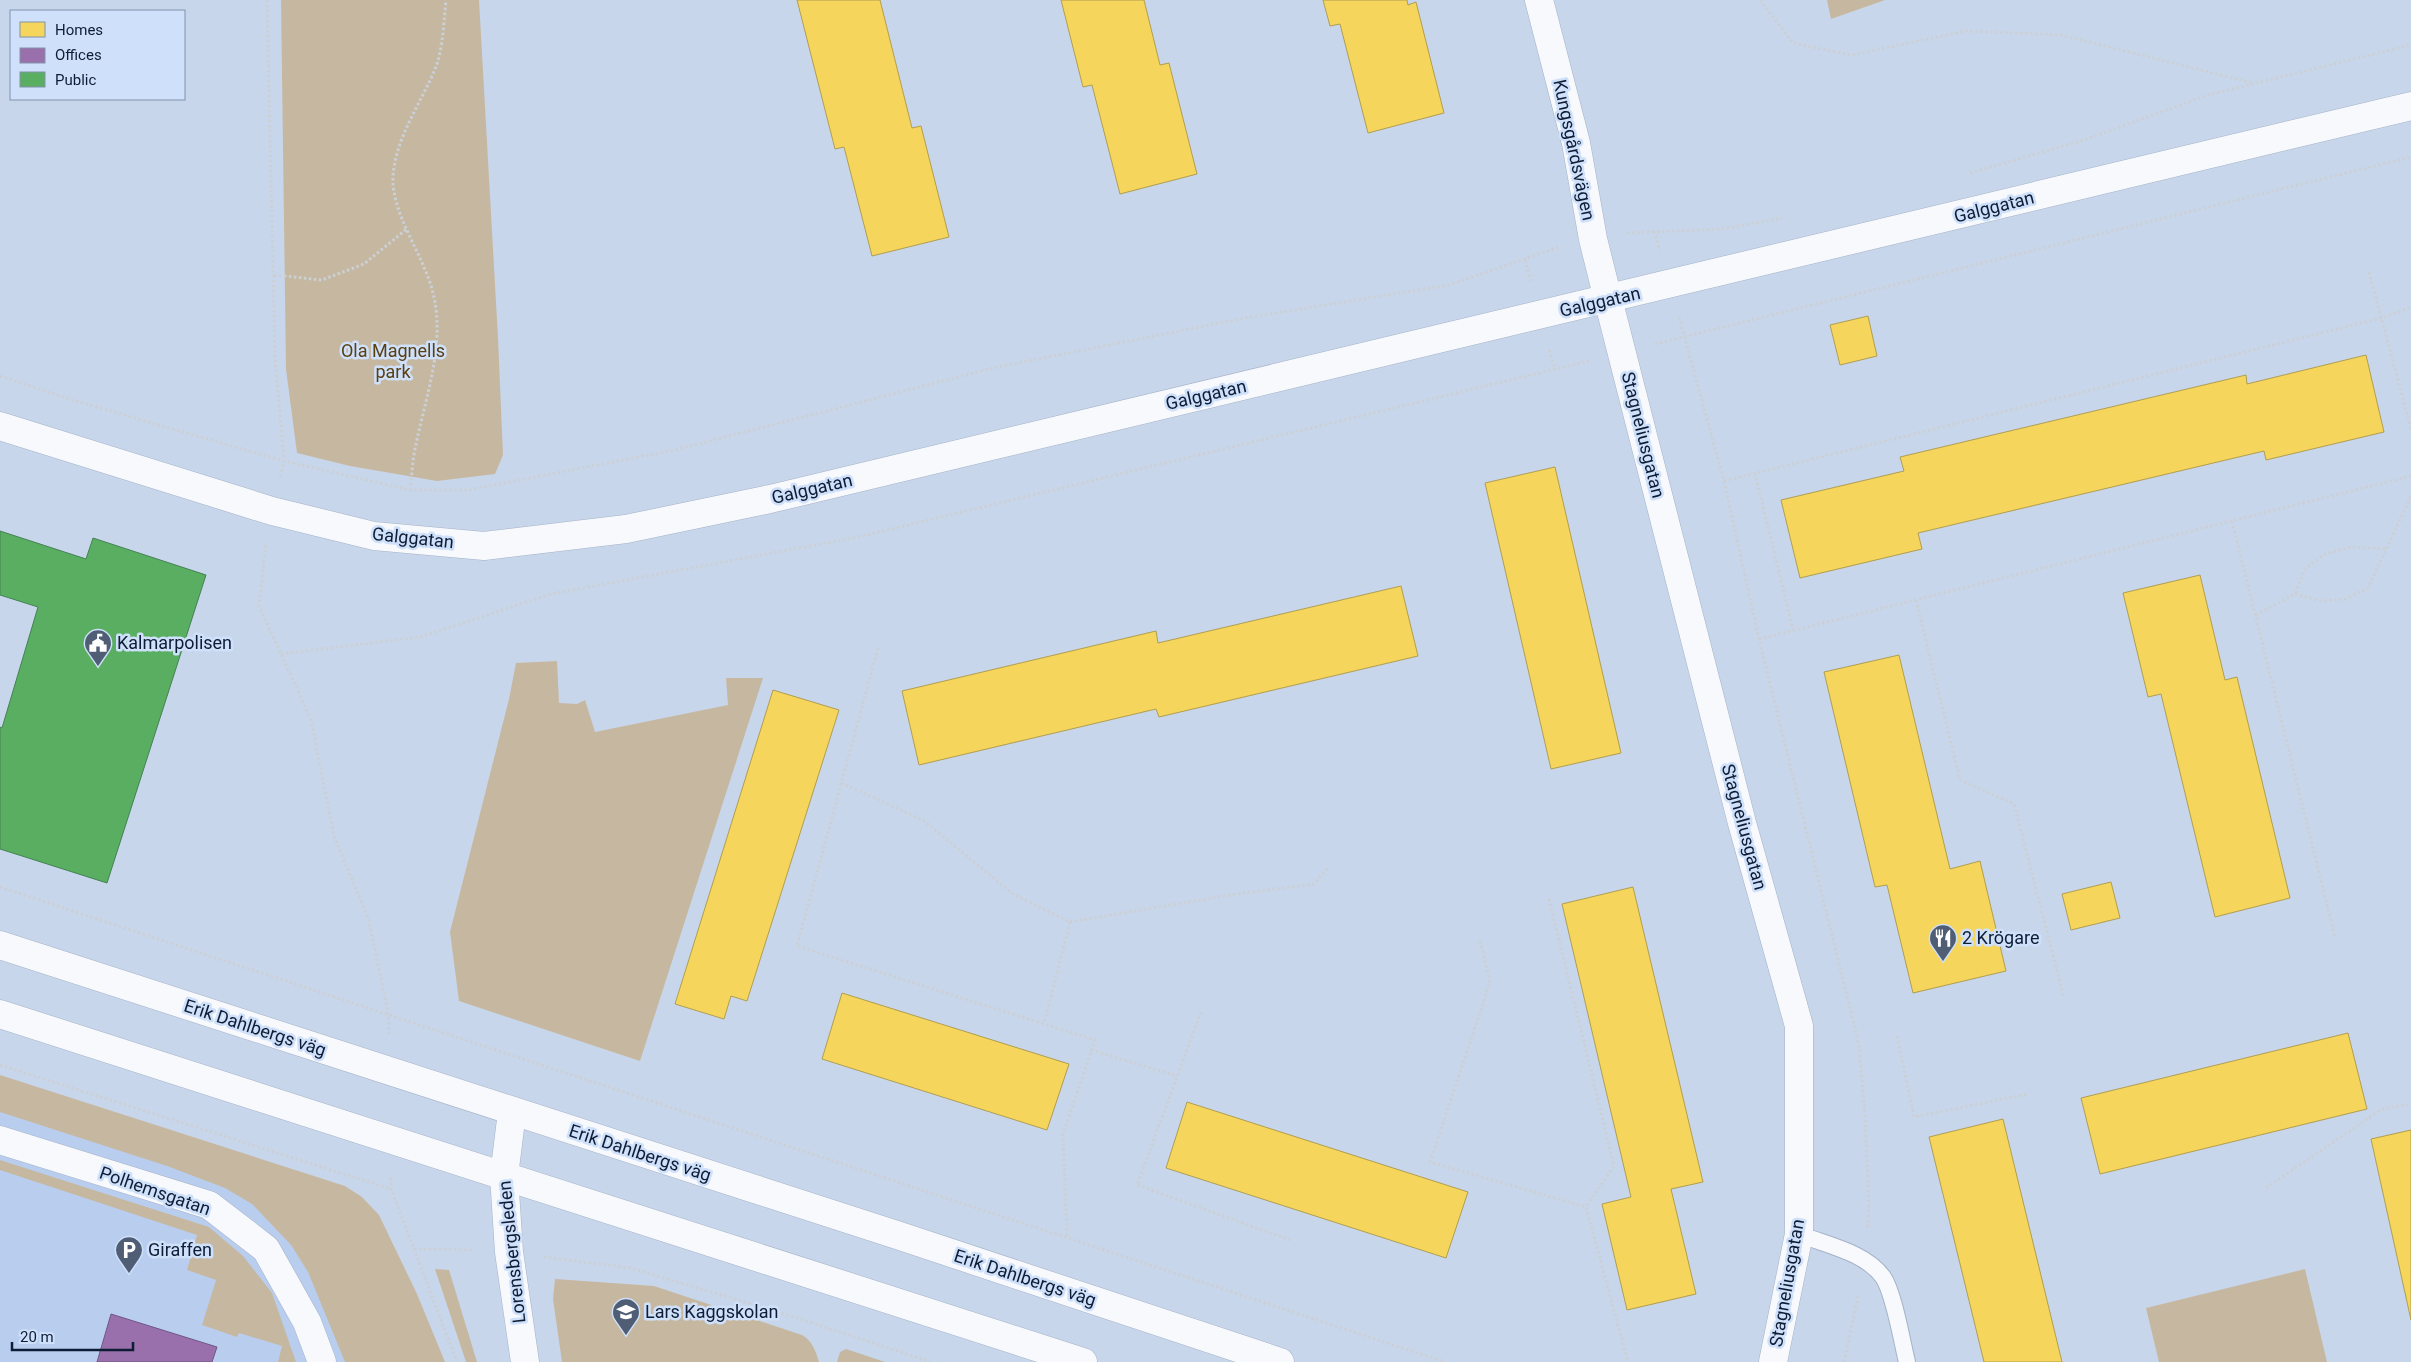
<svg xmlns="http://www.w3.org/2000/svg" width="2411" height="1362" viewBox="0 0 2411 1362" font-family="Roboto,sans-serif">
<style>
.built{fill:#b9ceef}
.green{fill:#c6b8a0}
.homes{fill:#f6d55c;stroke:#b09e50}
.offices{fill:#9970ab;stroke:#6f5788}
.public{fill:#5aae61;stroke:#438254}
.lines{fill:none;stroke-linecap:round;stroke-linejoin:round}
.service-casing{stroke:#a4b2c8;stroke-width:18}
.minor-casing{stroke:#a4b2c8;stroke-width:29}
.tertiary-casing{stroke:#a4b2c8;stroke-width:29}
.secondary-casing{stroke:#a4b2c8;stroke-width:29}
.path{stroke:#cbd0d7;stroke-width:3;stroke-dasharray:2.5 2.5;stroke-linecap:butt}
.service{stroke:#f7f9fc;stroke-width:16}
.minor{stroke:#f7f9fc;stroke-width:28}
.tertiary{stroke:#f7f9fc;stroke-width:28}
.secondary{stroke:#f7f9fc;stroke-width:28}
.labels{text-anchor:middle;stroke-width:5;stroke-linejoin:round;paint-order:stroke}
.street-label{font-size:18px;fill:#0e1d35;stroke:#cfe0fa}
.park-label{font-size:18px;fill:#594013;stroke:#cfe0fa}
.poi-label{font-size:18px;fill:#0e1d35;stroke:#cfe0fa;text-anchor:start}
</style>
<rect width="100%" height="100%" fill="#c8d6eb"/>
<path class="built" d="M0,1086L280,1180L434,1362H0Z"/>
<g class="green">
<path d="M281,0H479L498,338L503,455L495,474L437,481L350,466L297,453L286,369Z"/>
<path d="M1827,0H1885L1831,19Z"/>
<path d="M557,661L559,703L577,704L585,700L595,732L728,705L726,678H763L640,1061L459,1001L450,932L509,699L516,663Z"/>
<path d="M0,1075L345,1186L362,1197L379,1215L417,1294L445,1362H345L308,1272L291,1245L252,1204L225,1188L167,1166L0,1112Z"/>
<path d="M0,1160L209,1227L243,1256L272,1293L296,1362H278L282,1346L239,1333L237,1337L202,1325L216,1280L187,1270L197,1235L0,1170Z"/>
<path d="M435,1269L449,1270L477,1362H466Z"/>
<path d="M2305,1269L2327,1362H2159L2146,1308Z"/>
<path d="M555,1279L654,1286L802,1335C812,1340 816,1352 819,1362H562L553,1299Z"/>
<path d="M846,1349L885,1362H837L840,1352Z"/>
</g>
<g class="homes">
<path d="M797,0H880L912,128L921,126L949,237L872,256L844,147L835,149Z"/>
<path d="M1061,0H1144L1160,65L1169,63L1197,174L1120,194L1092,85L1083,87Z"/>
<path d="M1323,0H1407L1408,5L1416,2L1444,113L1368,133L1340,24L1330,26Z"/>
<path d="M1868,316L1877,356L1840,365L1830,325Z"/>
<path d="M2366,355L2384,432L2266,460L2264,451L1918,533L1922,549L1800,578L1781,500L1904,471L1900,457L2246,375L2247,384Z"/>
<path d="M1555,467L1621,753L1551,769L1485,483Z"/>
<path d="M2200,575L2225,680L2237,677L2290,898L2215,917L2161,694L2148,697L2123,593Z"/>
<path d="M1401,586L1418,656L1159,717L1156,709L919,765L902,691L1156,631L1158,643Z"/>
<path d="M1899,655L1950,869L1980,861L2006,971L1913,993L1887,885L1875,887L1824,672Z"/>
<path d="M773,690L839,710L747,1001L731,996L724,1019L675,1004Z"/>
<path d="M2111,882L2120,918L2071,930L2062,894Z"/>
<path d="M1633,887L1703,1182L1671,1189L1696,1294L1627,1310L1602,1204L1631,1197L1562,904Z"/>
<path d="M842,993L1069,1064L1047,1130L822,1059Z"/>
<path d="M2348,1033L2367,1109L2100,1174L2081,1098Z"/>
<path d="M1187,1102L1468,1192L1446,1258L1166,1168Z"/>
<path d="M2003,1119L2062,1362H1984L1929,1137Z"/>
<path d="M2411,1130V1320L2371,1139Z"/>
</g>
<path class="offices" d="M111,1314L217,1347L212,1362H97Z"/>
<path class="public" d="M0,531L86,559L93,538L206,575L107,883L0,849V727L2,728L38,607L0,595Z"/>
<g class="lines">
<g class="service-casing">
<path id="service" d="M1799,1234C1826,1245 1865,1252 1883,1277C1894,1293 1902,1342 1907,1362"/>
</g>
<g class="minor-casing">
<g id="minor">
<path d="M1539,0L1576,143L1593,239L1608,299L1742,823L1799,1026V1234L1773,1362"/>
<path d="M0,1140L209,1205L266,1249L307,1322L322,1362"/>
</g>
</g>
<g class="tertiary-casing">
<g id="tertiary">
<path d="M0,426L272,511L374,536L484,546L626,529L770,499L2411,106"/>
<path d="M512,1112L504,1176L509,1252L525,1362"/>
</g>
</g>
<g class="secondary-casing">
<g id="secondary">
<path d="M0,945L900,1236L1280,1362"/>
<path d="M0,1014L1083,1362"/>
</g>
</g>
<g class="path">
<path d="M267,0L275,357L284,461L280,478"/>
<path d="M1760,0L1793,43L1851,55L1966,31L2061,35L2253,83"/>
<path d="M1970,173L2081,141L2208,95L2411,45"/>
<path d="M1654,231L1660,251"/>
<path d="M1627,233L1721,229L1782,218"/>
<path d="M1525,260L1531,281"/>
<path d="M2369,272L2411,429"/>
<path d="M274,275L322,280L364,264L408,228"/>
<path d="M1679,317L1724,481L1759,639L1859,1045L1865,1116L1869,1205L1867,1229"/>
<path d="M1655,344L2411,157"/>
<path d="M1549,350L1555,369"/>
<path d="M0,376L69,399L284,461L410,490H468L675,450L993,368L1245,318L1449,285L1559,247"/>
<path d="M1755,473L1793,630"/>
<path d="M1724,481L2382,318L2411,307"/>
<path d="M410,490C412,477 412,463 415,449C425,398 446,345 433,293C424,255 391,214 393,176C396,135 423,101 437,64C443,45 444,20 446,0"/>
<path d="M2232,521L2335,937"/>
<path d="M266,545L259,606L311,720L334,836L369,921L388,1013L389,1034"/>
<path d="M2295,594L2321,601L2345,599L2368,588L2411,496"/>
<path d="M1916,600L1960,780L2014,804L2064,998"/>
<path d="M2256,615L2295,594L2305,569L2325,554L2351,547L2385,549"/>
<path d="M1759,639L2411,476"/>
<path d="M878,648L797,946L1095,1040L1063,1134L1067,1238"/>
<path d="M281,654L420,637L551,594L858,537L1589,361"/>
<path d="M841,783L923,820L1013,894L1070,922L1044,1024"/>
<path d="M0,887L1445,1362"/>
<path d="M1549,899L1614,1166L1586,1207"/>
<path d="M1070,922L1236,894L1314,884L1328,868"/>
<path d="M1480,941L1490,982L1430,1162L1586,1207L1628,1362"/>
<path d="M1201,1012L1137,1185L1290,1240"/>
<path d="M1897,1036L1914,1117L2028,1094"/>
<path d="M1091,1050L1177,1076"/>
<path d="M0,1065L391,1189"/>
<path d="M391,1178V1189L457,1362"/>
<path d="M2266,1188L2382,1109L2411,1104"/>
<path d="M414,1249L473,1250"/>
<path d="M544,1257L631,1268L791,1316L931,1362"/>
<path d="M1844,1362L1858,1296"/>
</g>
<use href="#service" class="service"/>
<use href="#minor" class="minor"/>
<use href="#tertiary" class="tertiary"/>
<use href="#secondary" class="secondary"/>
</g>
<defs>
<g id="civic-pin" transform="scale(1.4375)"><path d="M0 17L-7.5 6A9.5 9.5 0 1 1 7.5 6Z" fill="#4f5e75" stroke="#cfe0fa"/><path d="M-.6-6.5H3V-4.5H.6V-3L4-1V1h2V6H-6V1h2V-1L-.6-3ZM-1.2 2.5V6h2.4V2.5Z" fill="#fff"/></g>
<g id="restaurant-pin" transform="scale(1.4375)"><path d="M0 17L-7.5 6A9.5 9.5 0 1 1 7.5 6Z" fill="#4f5e75" stroke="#cfe0fa"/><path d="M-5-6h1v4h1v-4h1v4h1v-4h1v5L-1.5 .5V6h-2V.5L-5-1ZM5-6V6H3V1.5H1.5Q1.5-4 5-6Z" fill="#fff"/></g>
<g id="parking-pin" transform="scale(1.4375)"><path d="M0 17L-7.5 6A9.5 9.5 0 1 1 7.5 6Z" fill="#4f5e75" stroke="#cfe0fa"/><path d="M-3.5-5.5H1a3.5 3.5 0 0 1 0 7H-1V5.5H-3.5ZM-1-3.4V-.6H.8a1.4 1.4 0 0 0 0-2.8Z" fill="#fff"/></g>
<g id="school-pin" transform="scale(1.4375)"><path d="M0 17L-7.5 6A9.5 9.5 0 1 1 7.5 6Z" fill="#4f5e75" stroke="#cfe0fa"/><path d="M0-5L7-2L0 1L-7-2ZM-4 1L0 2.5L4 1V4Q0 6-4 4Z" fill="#fff"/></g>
</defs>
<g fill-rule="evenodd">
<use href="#civic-pin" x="98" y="643"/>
<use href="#restaurant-pin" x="1943" y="938"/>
<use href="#parking-pin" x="129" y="1250"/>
<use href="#school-pin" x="626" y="1312"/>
</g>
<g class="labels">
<g class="street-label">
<text transform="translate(1574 150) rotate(78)" y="6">Kungsgårdsvägen</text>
<text transform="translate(1994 207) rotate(-14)" y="6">Galggatan</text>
<text transform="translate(1600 302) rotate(-13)" y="6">Galggatan</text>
<text transform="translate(1206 395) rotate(-13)" y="6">Galggatan</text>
<text transform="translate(1643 435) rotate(76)" y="6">Stagneliusgatan</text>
<text transform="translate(812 489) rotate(-13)" y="6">Galggatan</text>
<text transform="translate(413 538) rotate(6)" y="6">Galggatan</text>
<text transform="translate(1744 827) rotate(75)" y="6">Stagneliusgatan</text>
<text transform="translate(255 1028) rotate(18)" y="6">Erik Dahlbergs väg</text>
<text transform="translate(640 1153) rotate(18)" y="6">Erik Dahlbergs väg</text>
<text transform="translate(155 1191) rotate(19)" y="6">Polhemsgatan</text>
<text transform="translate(512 1252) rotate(-96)" y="6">Lorensbergsleden</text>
<text transform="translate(1025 1278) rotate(18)" y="6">Erik Dahlbergs väg</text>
<text transform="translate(1787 1283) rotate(-80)" y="6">Stagneliusgatan</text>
</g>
<g class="park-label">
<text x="393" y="357">Ola Magnells<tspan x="393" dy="21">park</tspan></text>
</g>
<g class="poi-label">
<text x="117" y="649">Kalmarpolisen</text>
<text x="1962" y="944">2 Krögare</text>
<text x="148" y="1256">Giraffen</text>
<text x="645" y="1318">Lars Kaggskolan</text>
</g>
</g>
<rect x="10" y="10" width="175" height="90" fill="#cfe0fa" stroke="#8292ab"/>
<rect x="20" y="22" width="25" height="15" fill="#f6d55c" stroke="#8292ab"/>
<text x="55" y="35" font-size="15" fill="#0e1d35">Homes</text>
<rect x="20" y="48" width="25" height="15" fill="#9970ab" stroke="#8292ab"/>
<text x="55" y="60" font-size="15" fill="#0e1d35">Offices</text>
<rect x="20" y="72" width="25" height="15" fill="#5aae61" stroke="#8292ab"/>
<text x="55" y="85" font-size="15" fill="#0e1d35">Public</text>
<path d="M12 1342v8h121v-8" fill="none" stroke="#0e1d35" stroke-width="2.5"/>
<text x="20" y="1342" font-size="15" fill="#0e1d35" stroke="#cfe0fa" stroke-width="4" paint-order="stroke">20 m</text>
</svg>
